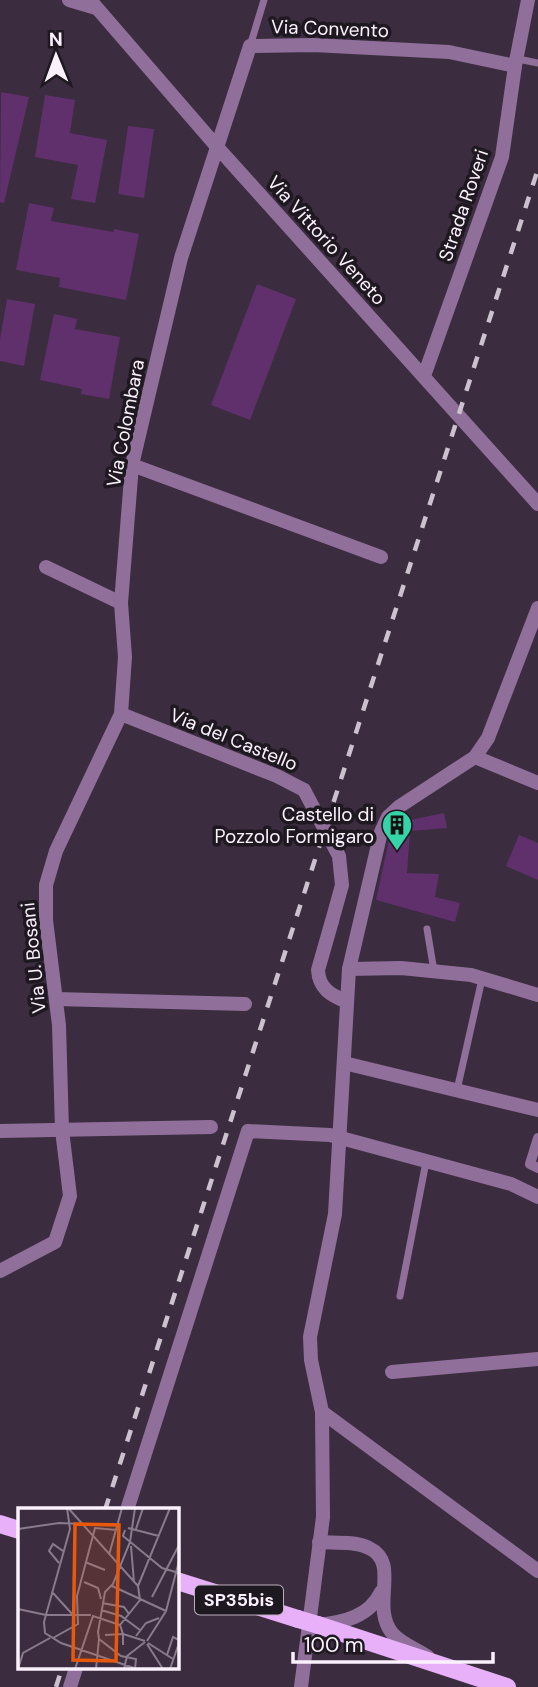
<svg xmlns="http://www.w3.org/2000/svg" width="538" height="1687" viewBox="0 0 538 1687" font-family="'DM Sans',sans-serif">
<style>
.building{fill:#5f306b}
.lines{fill:none;stroke-linecap:round;stroke-linejoin:round}
.service{stroke:#916f9b;stroke-width:7}
.pedestrian{stroke:#916f9b;stroke-width:10}
.minor{stroke:#916f9b;stroke-width:14}
.primary{stroke:#e8b0f8;stroke-width:18}
.rail{stroke:#ccc1ce;stroke-width:4.5;stroke-dasharray:12 12;stroke-linecap:butt}
.minor-bridge{stroke:#916f9b;stroke-width:14}
.primary-bridge{stroke:#e8b0f8;stroke-width:18}
.labels{text-anchor:middle;stroke-width:7;stroke-linejoin:round;paint-order:stroke}
.shield{fill:#1e1820;stroke:#b9b0bb;stroke-width:2}
.shield-label{font-size:18px;font-weight:bold;fill:#fbf1fd}
.street-label{font-size:19px;fill:#fbf1fd;stroke:#1e1820}
.poi-label{font-size:19px;fill:#fbf1fd;stroke:#1e1820;text-anchor:end}
.inset-road{fill:none;stroke:#887b8b;stroke-width:2}
.view{fill:#e8590c;fill-opacity:0.15;stroke:#e8590c;stroke-width:3.5}
.inset-edge{fill:none;stroke:#fbf1fd;stroke-width:3.5}
</style>
<rect width="100%" height="100%" fill="#3b2d3f"/>
<g class="building">
<path d="M1,92L29,97L4,203L0,202Z"/>
<path d="M45,95L75,100L70,133L107,140L95,203L71,199L78,165L35,157Z"/>
<path d="M128,126L154,129L144,198L118,194Z"/>
<path d="M29,203L54,208L51,221L114,232V229L139,234L126,300L59,287L60,278L16,270Z"/>
<path d="M257,284L296,299L250,420L211,405Z"/>
<path d="M7,299L35,304L24,366L0,361V339Z"/>
<path d="M54,314L77,319L75,329L120,337L109,399L81,394L82,389L40,380Z"/>
<path d="M444,813L447,828L410,831L407,873L439,874L435,897L460,903L455,922L376,900L390,835L396,823Z"/>
<path d="M519,835L538,843V880L506,866Z"/>
</g>
<g class="lines">
<g class="service">
<path d="M250,46L264,0"/>
<path d="M523,60L538,63"/>
<path d="M427,929L434,971"/>
<path d="M457,1090L482,979"/>
<path d="M400,1296L426,1162"/>
</g>
<path class="pedestrian" d="M538,1138L530,1164L538,1168"/>
<g class="minor">
<path d="M69,0L96,8"/>
<path d="M90,0L218,148L538,504"/>
<path d="M424,376L502,157L515,66L528,0"/>
<path d="M132,465L381,557"/>
<path d="M46,567L121,603"/>
<path d="M538,608L488,738L475,757L400,806L388,817L381,832L349,969L335,1214L310,1337L311,1360L322,1412L538,1571"/>
<path d="M121,714L277,776L304,790"/>
<path d="M475,757L538,783"/>
<path d="M332,921L318,970C319,989 331,995 347,1002"/>
<path d="M349,969L401,968L471,975L538,995"/>
<path d="M56,999L245,1004"/>
<path d="M344,1063L538,1110"/>
<path d="M0,1131L211,1127"/>
<path d="M0,1271L55,1242L70,1196L62,1130L59,1025L46,920V885L56,851L121,714L125,657L121,603L132,465L181,258L250,46L313,45L449,52L515,66"/>
<path d="M392,1372L538,1359"/>
<path d="M127,1510L248,1131L330,1135L511,1184L538,1197"/>
<path d="M319,1542C334,1543 355,1541 369,1548C401,1563 370,1605 392,1633C400,1643 418,1650 428,1657"/>
<path d="M319,1625C344,1622 369,1617 381,1592"/>
<path d="M70,1687L76,1668"/>
<path d="M301,1687L323,1517L322,1412"/>
</g>
<g class="primary">
<path d="M0,1524L19,1530"/>
<path d="M177,1581L298,1619"/>
<path d="M318,1625L507,1687"/>
</g>
<g class="rail">
<path d="M105,1510L538,169"/>
<path d="M56,1687L62,1668"/>
</g>
<path class="minor-bridge" d="M304,790L339,856L342,885L332,921"/>
<path class="primary-bridge" d="M298,1619L318,1625"/>
</g>
<defs>
<g id="building-pin" transform="scale(1.575)"><path d="M0 17L-7.5 6A9.5 9.5 0 1 1 7.5 6Z" fill="#35d4a7" stroke="#1e1820"/><path d="M-4-6H4V6H1V3H-1V6H-4ZM-2.5-4.3h1.7v1.8h-1.7ZM.8-4.3h1.7v1.8H.8ZM-2.5-1h1.7V.8h-1.7ZM.8-1h1.7V.8H.8Z" fill="#111"/></g>
</defs>
<g fill-rule="evenodd">
<use href="#building-pin" x="397" y="825"/>
</g>
<g class="labels">
<rect class="shield" x="195" y="1585.5" width="88" height="29" rx="5"/>
<g class="shield-label">
<text x="239" y="1606">SP35bis</text>
</g>
<g class="street-label">
<text transform="translate(330 28) rotate(2)" y="7">Via Convento</text>
<text transform="translate(463 205) rotate(-71)" y="7">Strada Roveri</text>
<text transform="translate(327 240) rotate(48)" y="7">Via Vittorio Veneto</text>
<text transform="translate(125 423) rotate(-79)" y="7">Via Colombara</text>
<text transform="translate(234 739) rotate(22)" y="7">Via del Castello</text>
<text transform="translate(33 958) rotate(-96)" y="7">Via U. Bosani</text>
</g>
<g class="poi-label">
<text x="374" y="821">Castello di<tspan x="374" dy="22">Pozzolo Formigaro</tspan></text>
</g>
</g>
<g transform="translate(18 1508)">
<rect width="161" height="161" fill="#3b2d3f"/>
<path class="inset-road" d="M49,0L52,21L26,114L27,125L43,135L119,161M117,0L112,34L95,76L87,84L80,124L81,131L103,148L118,151L117,161M51,1L120,78M110,20L141,28M0,21L41,15L64,16M118,21L125,0M107,22L105,28L144,60L161,65M113,38L116,74M91,47L104,0M67,54L87,62M41,55L31,43L35,36L45,43M66,74L80,80L83,91M94,78L148,103M120,78L152,0M35,85L55,107M134,89L161,37M84,95L106,99L111,106M0,101L28,107H73M83,102L103,108L122,122M102,117L122,92L120,78M102,117L105,126L127,133M87,127L105,126V137M118,128L128,115L141,110M35,130L60,116L59,88L77,20L99,22M129,133L148,103L161,53M130,135L155,151M129,136L145,161M149,147L155,129L161,132M0,161L5,145L32,130M57,161L75,108L102,117M78,161L81,131M106,161L109,148L127,134M152,161L161,135"/>
<path class="view" d="M57,16L101,17L98,153L55,152Z"/>
<rect width="161" height="161" class="inset-edge"/>
</g>
<g transform="translate(56 56) rotate(359)" stroke="#1e1820" stroke-width="5" paint-order="stroke">
<path d="M0-5L12 26L0 18L-12 26Z" fill="#fbf1fd"/>
<text y="-10" font-size="19" font-weight="bold" text-anchor="middle" fill="#fbf1fd">N</text>
</g>
<path d="M293 1652v10h200v-10" fill="none" stroke="#fbf1fd" stroke-width="3.5"/>
<text x="304" y="1652" font-size="21" fill="#fbf1fd" stroke="#1e1820" stroke-width="5" paint-order="stroke">100 m</text>
</svg>
